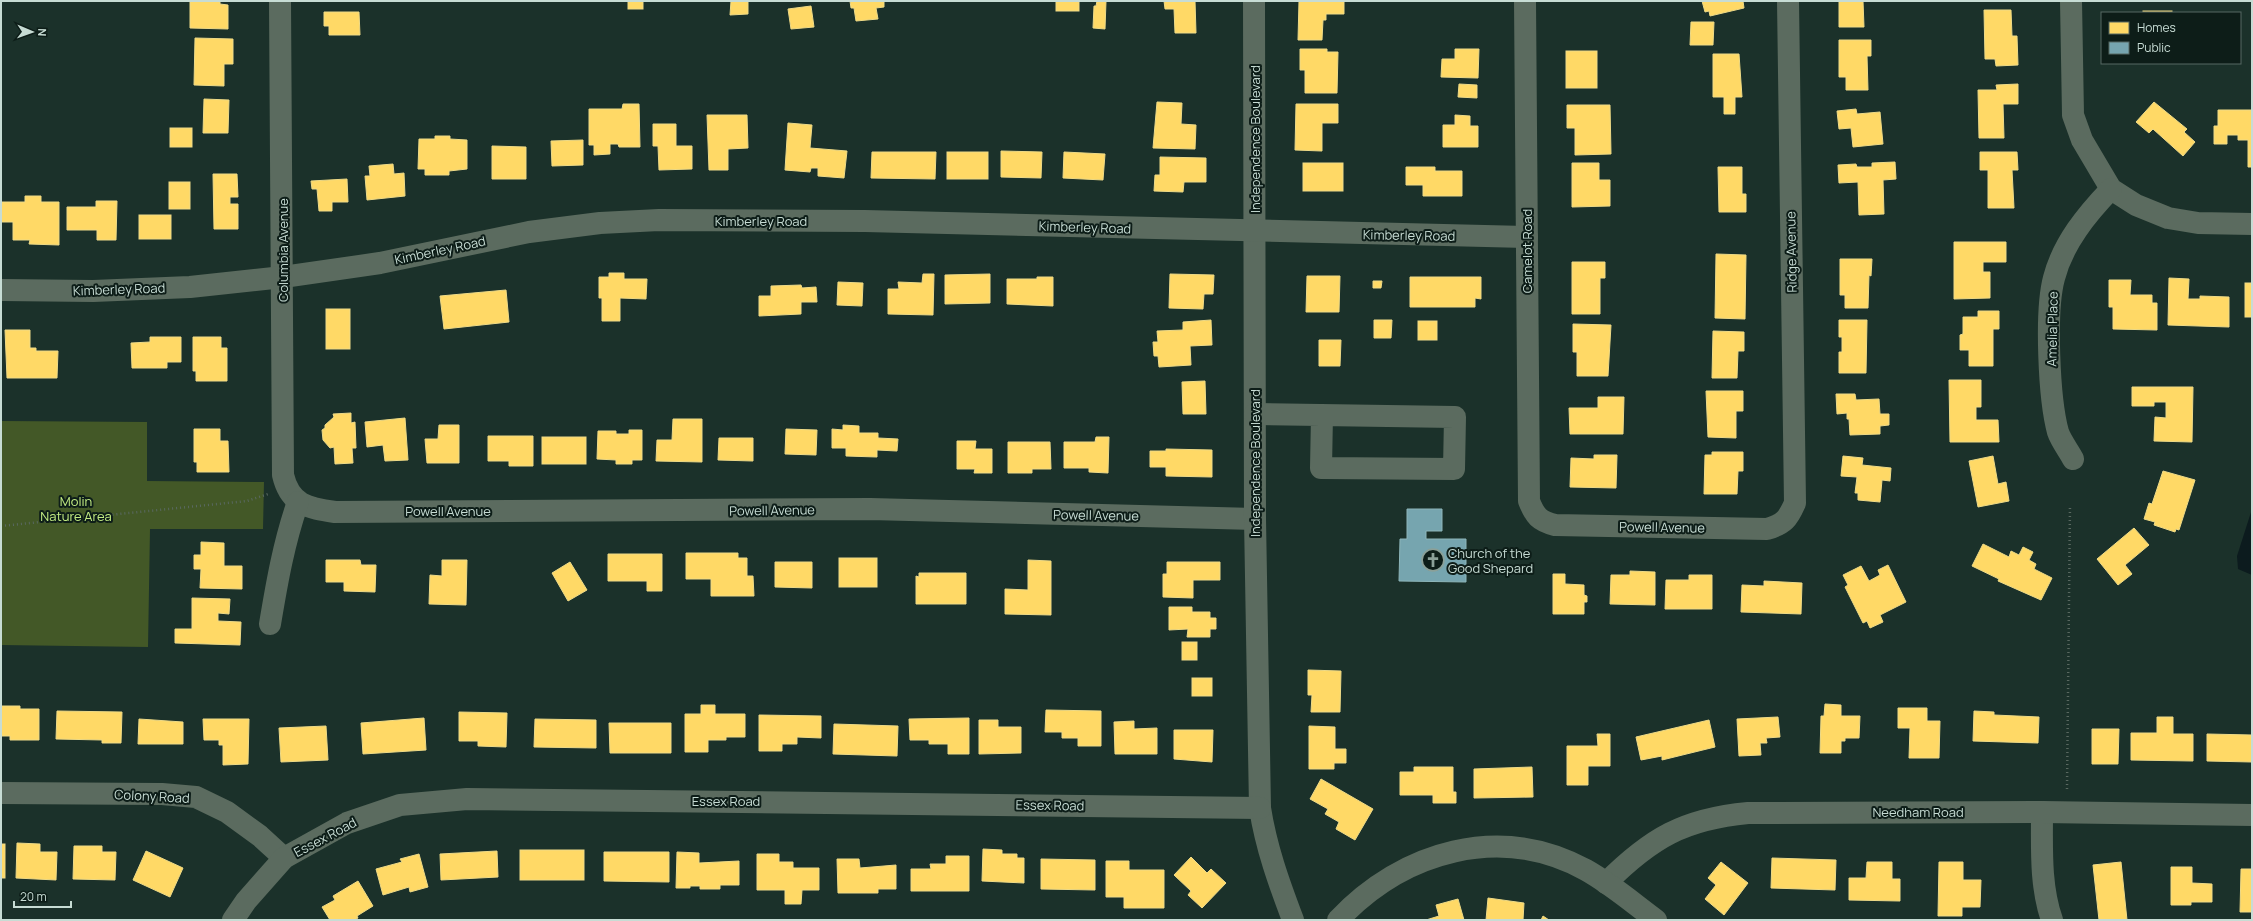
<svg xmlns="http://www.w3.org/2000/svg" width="2253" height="921" viewBox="0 0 2253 921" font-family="Manrope,sans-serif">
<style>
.green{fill:#435827}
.water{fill:#0c1b1e}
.homes{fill:#ffd966;stroke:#eeda87}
.public{fill:#76a5af;stroke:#8eb6ba}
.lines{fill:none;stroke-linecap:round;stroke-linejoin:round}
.path{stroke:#596860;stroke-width:2.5;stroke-dasharray:1 3;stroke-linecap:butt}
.minor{stroke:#5b6b5f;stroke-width:22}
.labels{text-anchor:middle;stroke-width:4;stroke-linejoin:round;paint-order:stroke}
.street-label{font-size:13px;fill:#c7dcd4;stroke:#0d1d18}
.park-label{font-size:13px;fill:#c4ed83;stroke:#0d1d18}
.poi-label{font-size:13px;fill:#c7dcd4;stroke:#0d1d18;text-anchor:start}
</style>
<rect width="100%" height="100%" fill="#1b312a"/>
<path class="green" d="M1,421L147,422V481L264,482L263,529H150L148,647L1,645Z"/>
<path class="water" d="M2252,509V575L2238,569L2237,556Z"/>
<g class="homes">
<path d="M190,1H220V4L228,5V29L190,28Z"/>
<rect x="628" y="1" width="15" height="8"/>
<path d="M731,1H748V14L730,15Z"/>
<path d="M850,1H888H884V7L876,8L878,19L856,21L854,8H851Z"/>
<rect x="1056" y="1" width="23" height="10"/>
<path d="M1097,1H1106L1105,29L1093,28L1094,6H1096Z"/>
<path d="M1164,1H1195L1196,33H1175L1174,9H1165Z"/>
<path d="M1299,1H1344V14H1326V20H1323L1322,40H1298Z"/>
<path d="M1702,1H1743L1744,8L1710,16L1709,11L1705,12Z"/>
<path d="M1839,1H1863L1864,27H1839Z"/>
<path d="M811,6L814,27L791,29L788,9Z"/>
<path d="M1984,10H2011L2012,36H2017L2018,65L1996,66L1995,59H1985Z"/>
<rect x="2143" y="11" width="29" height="2"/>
<path d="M324,12H359L360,35H329V26H324Z"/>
<path d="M1691,22H1714L1713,45H1690Z"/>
<path d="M195,38L233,39V64H224V86L194,85Z"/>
<path d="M1839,40H1871V56H1867L1868,90H1846V77H1839Z"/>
<path d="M1300,49H1327V52H1338L1337,93H1305V70H1300Z"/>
<path d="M1455,49H1479L1478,78L1441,77L1442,59H1455Z"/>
<rect x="1566" y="51" width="31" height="37"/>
<path d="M1713,54H1739L1742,97H1735V114H1724V97H1713Z"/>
<path d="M1459,84L1477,85V98L1458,97Z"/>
<path d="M2018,84V104H2003L2004,138H1979L1978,90H1997L1996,85Z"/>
<path d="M204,99L229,100L228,133H203Z"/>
<path d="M1157,102L1182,103L1181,124L1196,125L1195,149L1153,148Z"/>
<path d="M2154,102L2187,129L2184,132L2195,142L2183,156L2153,129L2149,133L2136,122Z"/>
<path d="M623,104H639L640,147H619L618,144H610V154L594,155V145H589V109H622Z"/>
<path d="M1296,104H1338V123H1322V151L1295,150Z"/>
<path d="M1567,105H1610L1611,154L1575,155V128H1567Z"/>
<path d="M1856,109L1857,114L1880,112L1883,144L1853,147L1851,128L1839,129L1837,111Z"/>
<path d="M2218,110H2252V167H2248V140H2238V135H2227V144H2214V126H2218Z"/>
<path d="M707,115H747L748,148L728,149V170H709Z"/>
<path d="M1455,115L1470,116V126H1478V147H1443V125H1455Z"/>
<path d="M788,123L812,125L810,148L847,151L844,178L818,176V168H811L810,172L785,170Z"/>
<path d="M653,124H676V146H692V169L659,170L658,146H653Z"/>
<rect x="170" y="128" width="22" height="19"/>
<path d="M435,136H450V139L467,140V169L449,171V175H425V169H418L419,139H435Z"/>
<path d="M583,140V165L552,166L551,141Z"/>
<path d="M492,146L526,147V179H492Z"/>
<path d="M1001,151L1042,152L1041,178L1001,177Z"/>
<path d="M872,152H936L935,179L871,178Z"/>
<rect x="947" y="152" width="41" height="27"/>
<path d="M1064,152L1105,154L1103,180L1063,178Z"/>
<path d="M1980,152H2017L2018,170H2012L2014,208H1988V170H1980Z"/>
<path d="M1160,157L1206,158V182H1184L1183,192L1154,191L1155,175H1160Z"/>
<path d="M1895,162L1896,179L1883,180L1884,214L1859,215L1858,182L1839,183L1838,165L1856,164L1857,167H1872V163Z"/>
<rect x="1303" y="163" width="40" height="28"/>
<path d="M1572,163H1599V180H1610V206L1572,207Z"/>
<path d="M393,164L394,174L404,173L405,196L367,200L365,176H370L369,166Z"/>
<path d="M1406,167H1435V171H1462V196H1423V185H1406Z"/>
<path d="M1718,167H1742V194H1746V212H1719Z"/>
<path d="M213,174H237L238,197H230V204H238V229H214Z"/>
<path d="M347,179L348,202H332V211H319L317,189H312L311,181Z"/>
<rect x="169" y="182" width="21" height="27"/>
<path d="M25,196H41V202H59V245L29,244L30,240H13V222H1V202H25Z"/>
<path d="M96,201H117L116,240H97V230H67V207H96Z"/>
<rect x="139" y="215" width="32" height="24"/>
<path d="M1954,242H2006V262H1983V272H1990V298L1954,299Z"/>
<path d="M1716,254L1746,255L1745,319L1715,318Z"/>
<path d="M1840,259H1872L1871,276L1869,275L1868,308H1845V295H1840Z"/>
<path d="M1572,262H1605V278H1600V314H1572Z"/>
<path d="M609,273H624V279H647L646,299L620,298V321H602V298H599V277H609Z"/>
<path d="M923,274H934L933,315L888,314V289H899L898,282L922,283Z"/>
<path d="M990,274V303L945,304V275Z"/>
<path d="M1170,274L1214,275L1213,294H1204L1203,309L1169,308Z"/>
<path d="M1307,276H1340L1339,312H1306Z"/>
<path d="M1037,277H1053V306L1007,304V279H1037Z"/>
<path d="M1410,277H1481V299L1475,298V307H1410Z"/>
<path d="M2169,278L2189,279L2188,299H2200V296L2229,297V327L2168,325Z"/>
<path d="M2109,280H2131L2130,295H2152V303H2157V330L2113,329V307H2109Z"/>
<path d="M1373,281H1382L1381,288H1373Z"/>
<path d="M838,282L863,283L862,306L837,305Z"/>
<rect x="2245" y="283" width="7" height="34"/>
<path d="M801,285L802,288L816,287L817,302H801V314L759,316V296H771V286Z"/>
<path d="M506,290L509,322L444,329L440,296Z"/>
<rect x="326" y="309" width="24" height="40"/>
<path d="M1978,311H1999V329H1993V366H1969V350H1960V335L1963,334V317H1978Z"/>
<path d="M1211,320L1212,345L1190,346L1191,365L1159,367L1158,356H1154L1153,342H1158L1157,331L1183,330V322Z"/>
<path d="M1374,320H1392L1391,338H1374Z"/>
<path d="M1839,320H1867L1866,373H1839V352H1842V337H1839Z"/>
<rect x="1418" y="321" width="19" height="19"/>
<path d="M1573,324L1611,325L1608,376H1577V352H1573Z"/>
<path d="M5,330H30V348H36V351H58L57,378H7Z"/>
<path d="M1713,331L1744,332V351H1738L1737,378H1712Z"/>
<path d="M150,337H181V362H167V368H132L131,343L150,342Z"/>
<path d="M193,337H221V348H227V381H196V371H193Z"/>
<path d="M1319,340H1341L1340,366H1319Z"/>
<path d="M1949,380H1981V407H1976V420H1998L1999,442H1950Z"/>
<path d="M1205,381L1206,414H1183L1182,382Z"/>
<path d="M2132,387H2193L2192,442L2154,441L2155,417L2166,418V402H2154V406H2132Z"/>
<path d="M1706,391H1743V411H1736V438L1708,437Z"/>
<path d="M1836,394H1855L1856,400L1879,399L1880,414H1889V425L1880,426V434L1850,435L1849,419H1847V413L1837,414Z"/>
<path d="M1598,397H1624L1623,434H1570L1569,408H1598Z"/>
<path d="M351,413V423L355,422L356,448H352L353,463L335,464L334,447L330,448L323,440L322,430L325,428V425L334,417L333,414Z"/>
<path d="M405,418L408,460L385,461L383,445L367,447L365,422Z"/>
<path d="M673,419H702V462L656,461L657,440H672Z"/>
<path d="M439,425H459V463H427L425,439H438Z"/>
<path d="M843,425L859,426V433H878V438L898,439L897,451L877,450V457L846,456V448H832V429L843,430Z"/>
<path d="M194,429H220V441H228L229,472H197V462H194Z"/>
<path d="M786,429L817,430L816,455L785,454Z"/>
<path d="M629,430H642V460H632V464H616V460L597,459L598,431H616V434H629Z"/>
<path d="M488,436H533V466H509V461H488Z"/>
<rect x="542" y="437" width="44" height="27"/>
<path d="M1096,437H1109L1108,473L1089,472V468H1064V442H1095Z"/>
<path d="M719,438H753V461L718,460Z"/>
<path d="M957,441H976L975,449H992V473H974L975,469H957Z"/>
<path d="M1008,442H1050L1051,469H1032V473H1008Z"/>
<path d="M1166,449L1212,450V477L1166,476V467H1150V451H1166Z"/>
<path d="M1712,452H1743V471H1738L1737,494H1704L1705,455H1712Z"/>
<path d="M1594,455H1617L1616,488L1570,487L1571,458L1594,459Z"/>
<path d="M1843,456L1863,458L1862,465L1891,468L1890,481L1882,480L1880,502L1858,500V493H1855L1857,477L1841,476Z"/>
<path d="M1993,456L1998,484L2006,482L2009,501L1978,507L1969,461Z"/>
<path d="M2163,471L2195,480L2179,530L2176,529L2175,532L2154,525L2155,522L2144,519L2149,503L2152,504Z"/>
<path d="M2134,528L2149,545L2125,565L2132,574L2118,585L2097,559Z"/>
<path d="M201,542L224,543V566H242V589L200,588L201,569H194V555H201Z"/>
<path d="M1983,544L2009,557L2011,551L2019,555L2023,547L2033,552L2029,560L2036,564L2034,569L2052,578L2041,600L1998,581L1999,579L1972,566Z"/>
<path d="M686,553H738V558H747V576H753L754,596H711V579H686Z"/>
<path d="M608,554H662V591H647V581H608Z"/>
<rect x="839" y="558" width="38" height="29"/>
<path d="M326,560H360L361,565H376L375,592L344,591V582H326Z"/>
<path d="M442,560H467L466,605L429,604L430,575L442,576Z"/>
<path d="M1028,560L1051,561V615L1005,614V589L1028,590Z"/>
<path d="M570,562L587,590L568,601L552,573Z"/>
<path d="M775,562H812V588L775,587Z"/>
<path d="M1167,562H1220V580H1193V598L1163,597V574H1167Z"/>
<path d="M1888,565L1906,602L1880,615L1883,622L1870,628L1867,621L1863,623L1845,587L1848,585L1843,575L1861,566L1869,581L1880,575L1878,570Z"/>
<path d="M1630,571L1655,572V605L1610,604L1611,575H1630Z"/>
<path d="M919,573H966V604H916V576L919,577Z"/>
<path d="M1553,574H1565V584L1584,585V595L1587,596V602H1584V614H1553Z"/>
<path d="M1689,575H1712V609H1665L1666,580H1689Z"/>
<path d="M1764,581L1802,583L1801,614L1741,612L1742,585L1764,586Z"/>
<path d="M192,598L230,599L229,614L218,613V621L241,622L240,645L175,643V629H192Z"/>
<path d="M1169,607H1192V612H1210V618H1216V629H1210V637H1187L1188,629L1169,630Z"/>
<rect x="1182" y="642" width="15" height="18"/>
<path d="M1308,670L1341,671L1340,712H1311L1312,695H1308Z"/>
<rect x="1192" y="678" width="20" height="18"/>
<path d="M1825,704L1841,705V716H1860L1859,738H1845V741H1841V753H1820L1821,716H1824Z"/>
<path d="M701,705H715V714H745V737H726V740H708V752H685V714H701Z"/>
<path d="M1,706H20V709H39V740H10V736H1Z"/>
<path d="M1898,708H1927V721H1940L1939,758H1909L1910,728H1898Z"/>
<path d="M1046,710L1101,711V746H1078V738H1062V732H1045Z"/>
<path d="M57,711L122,712L121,743H102V740L56,739Z"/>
<path d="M1974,711L1994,712V715L2039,717L2038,743L1973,741Z"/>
<path d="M459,712L507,713L506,747L478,746V741H459Z"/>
<path d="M759,715L821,716V738L797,737V744H782V751H759Z"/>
<path d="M1778,717L1780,737L1766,738L1767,743H1760L1761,755L1739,756L1737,719Z"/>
<path d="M2157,717H2173V734H2193V761L2131,760V733H2157Z"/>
<path d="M424,718L426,750L363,754L361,723Z"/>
<path d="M969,718V754H948V744H929V740H910L909,719Z"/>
<path d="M139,719L183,722V744H138Z"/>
<path d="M203,719H249L248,764L223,765V745H219V740H204Z"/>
<path d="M535,719L596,720V748L534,747Z"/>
<path d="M979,720H998V727H1021V753L979,754Z"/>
<path d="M1709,720L1715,747L1662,760V756L1641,760L1636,737Z"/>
<path d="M1134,721V729L1157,728V754H1115L1114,722Z"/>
<path d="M609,723H671V753H610Z"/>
<path d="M834,724L898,726L897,756L833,754Z"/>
<path d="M326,726L328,760L281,762L279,728Z"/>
<path d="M1309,726L1335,727V749H1346V763H1334V769H1309Z"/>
<path d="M2092,729H2119L2118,764H2092Z"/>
<path d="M1174,730H1213L1212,762L1174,759Z"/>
<path d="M1597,734H1610V766H1588V785H1567V746H1598Z"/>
<path d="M2207,734L2252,735V762L2207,761Z"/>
<path d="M1414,767H1453V792H1456V803H1433V795H1400V772H1414Z"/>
<path d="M1532,767L1533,797L1474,798V769Z"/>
<path d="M1321,779L1373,809L1355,840L1336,829L1339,822L1325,814L1328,809L1310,799Z"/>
<path d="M17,843L40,844V852H57L56,880L16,878Z"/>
<rect x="1" y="844" width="4" height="34"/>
<path d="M74,846H102V852H116L115,880L73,879Z"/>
<path d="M983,849L1002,850V854H1017V858H1024V883L982,881Z"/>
<rect x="520" y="850" width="64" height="30"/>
<path d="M146,851L183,868L170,897L133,880Z"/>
<path d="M497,851L498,877L441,880L440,854Z"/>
<path d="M604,852H669V882L604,881Z"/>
<path d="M677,852L699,853V863L739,861V885H720V889H700V886H690V888H676Z"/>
<path d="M419,854L428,887L410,892L409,887L383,895L376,869L402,862L400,859Z"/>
<path d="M757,854H779V862H793V868H819V890H802L801,904H785V890H757Z"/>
<path d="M946,856H969V891H911V869H931L930,864H946Z"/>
<path d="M1191,857L1207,873L1211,869L1226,883L1202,908L1188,895L1191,891L1174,875Z"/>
<path d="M1772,858L1836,860L1835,890L1771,888Z"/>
<path d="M837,859H859L860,868L896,865V889H878V893H838Z"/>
<path d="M1041,859L1095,860V890L1041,889Z"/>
<path d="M1106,861H1129V870H1164V908H1124V897H1106Z"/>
<path d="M1721,862L1748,883L1724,915L1705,899L1716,885L1708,878Z"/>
<path d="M1867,862H1892V879H1900V901L1849,900V878H1866Z"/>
<path d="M1939,862H1963V880H1981L1980,907H1962V916H1938Z"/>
<path d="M2121,862L2127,920H2099L2093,865Z"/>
<path d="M2171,867H2192V883L2212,884V902H2191V905H2171Z"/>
<path d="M2241,869H2252V912H2240Z"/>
<path d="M358,881L373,906L357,916L358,918L354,920H330L322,907L335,900L333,896Z"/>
<path d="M1488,898L1524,903L1523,920H1486Z"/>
<path d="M1458,899L1464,920H1426L1439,916L1436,905Z"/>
<path d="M1543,916L1549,920H1541Z"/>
</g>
<path class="public" d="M1407,509H1442V531H1426V539H1466V582L1399,581L1400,539H1407Z"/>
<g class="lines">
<g class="path">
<path d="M1,526L247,501L268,494"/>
<path d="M2067,789L2070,505"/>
</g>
<g class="minor">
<path d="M280,1L283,475C290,505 308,508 335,512L870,509L1255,519"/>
<path d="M1254,1L1255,519L1260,808C1266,847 1279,883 1293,920"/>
<path d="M1525,1L1529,501C1535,516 1539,521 1555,525L1767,529C1784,524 1788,519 1795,503L1788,1"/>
<path d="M2071,1L2073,115L2082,140L2111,189L2136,205L2168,218L2198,223L2252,224"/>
<path d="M1,290L93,291L190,287L283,277L380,263L529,232L600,223L659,220L865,221L1527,237"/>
<path d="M1255,414L1455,417L1454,469L1321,468L1322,415"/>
<path d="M2073,459C2069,451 2061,441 2058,432C2049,399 2045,311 2054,278C2063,243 2087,214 2111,189"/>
<path d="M270,624C277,582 284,542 298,502"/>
<path d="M1,793L162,794L196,797L227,812L260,836L284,858"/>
<path d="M2042,812C2042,848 2040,886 2052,920"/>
<path d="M1606,883C1651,838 1684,819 1748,813L2042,812L2252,815"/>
<path d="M233,920L246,901L284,858L347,823L400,805L467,799L1260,808"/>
<path d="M1338,920C1403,851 1500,823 1586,870C1611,884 1633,903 1656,920"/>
</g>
</g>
<defs>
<g id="church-ring" transform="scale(1.15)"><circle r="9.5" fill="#0d1d18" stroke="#8ba098" stroke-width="1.5"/><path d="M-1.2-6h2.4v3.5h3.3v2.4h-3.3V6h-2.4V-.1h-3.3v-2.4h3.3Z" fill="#8ba098"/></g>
</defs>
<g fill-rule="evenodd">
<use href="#church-ring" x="1433" y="560"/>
</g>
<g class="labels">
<g class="street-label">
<text transform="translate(1255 139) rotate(-90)" y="5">Independence Boulevard</text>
<text x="761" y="226">Kimberley Road</text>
<text transform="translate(1085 227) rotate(2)" y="5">Kimberley Road</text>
<text transform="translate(1409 235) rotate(1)" y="5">Kimberley Road</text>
<text transform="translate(283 250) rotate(-90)" y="5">Columbia Avenue</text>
<text transform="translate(440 250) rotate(-12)" y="5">Kimberley Road</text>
<text transform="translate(1527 251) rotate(-90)" y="5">Camelot Road</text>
<text transform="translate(1791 252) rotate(-91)" y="5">Ridge Avenue</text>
<text transform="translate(119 289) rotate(-2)" y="5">Kimberley Road</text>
<text transform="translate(2052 329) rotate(-89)" y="5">Amelia Place</text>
<text transform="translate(1255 463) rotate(-90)" y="5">Independence Boulevard</text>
<text transform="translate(772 510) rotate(-1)" y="5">Powell Avenue</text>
<text x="448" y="516">Powell Avenue</text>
<text transform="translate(1096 515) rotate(1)" y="5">Powell Avenue</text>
<text transform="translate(1662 527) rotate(1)" y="5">Powell Avenue</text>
<text transform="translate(152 796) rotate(3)" y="5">Colony Road</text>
<text x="726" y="806">Essex Road</text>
<text transform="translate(1050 805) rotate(1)" y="5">Essex Road</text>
<text x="1918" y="817">Needham Road</text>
<text transform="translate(325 837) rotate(-28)" y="5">Essex Road</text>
</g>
<g class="park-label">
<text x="76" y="506">Molin<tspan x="76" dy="15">Nature Area</tspan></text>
</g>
<g class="poi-label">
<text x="1448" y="558">Church of the<tspan x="1448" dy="15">Good Shepard</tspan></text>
</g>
</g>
<rect width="2253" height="921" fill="none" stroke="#c7dcd4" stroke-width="4"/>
<rect x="2101" y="12" width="140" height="52" fill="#0d1d18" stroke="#576963"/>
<rect x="2109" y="22" width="20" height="12" fill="#ffd966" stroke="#576963"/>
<text x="2137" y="32" font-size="12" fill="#c7dcd4">Homes</text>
<rect x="2109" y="42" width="20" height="12" fill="#76a5af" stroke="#576963"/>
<text x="2137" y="52" font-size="12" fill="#c7dcd4">Public</text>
<g transform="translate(32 32) rotate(92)" stroke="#0d1d18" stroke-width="3" paint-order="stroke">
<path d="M0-3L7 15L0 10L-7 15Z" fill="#c7dcd4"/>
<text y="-6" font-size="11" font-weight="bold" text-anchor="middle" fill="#c7dcd4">N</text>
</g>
<path d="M14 901v6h57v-6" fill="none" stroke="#c7dcd4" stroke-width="2"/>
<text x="20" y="901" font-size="12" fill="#c7dcd4" stroke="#0d1d18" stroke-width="3" paint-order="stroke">20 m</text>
</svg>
